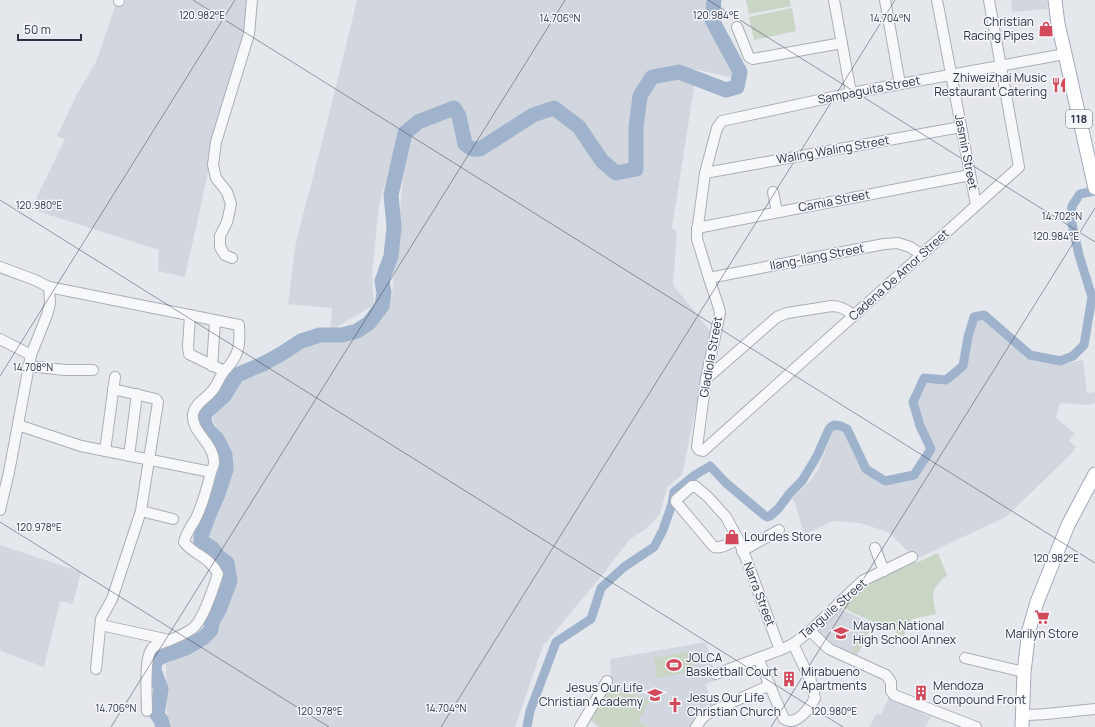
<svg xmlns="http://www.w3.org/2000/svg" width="1095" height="727" viewBox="0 0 1095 727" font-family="Manrope,sans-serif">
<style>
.built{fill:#d2d6de}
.green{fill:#c9d6c5}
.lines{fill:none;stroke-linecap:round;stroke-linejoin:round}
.canal{stroke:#9fb4cc;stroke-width:9}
.river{stroke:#9fb4cc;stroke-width:15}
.minor-casing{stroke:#a9aeb7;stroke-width:12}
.major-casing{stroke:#a3abb8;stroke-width:15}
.minor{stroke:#f7f8fa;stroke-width:10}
.major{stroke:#fff;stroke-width:13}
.ticks{fill:none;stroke:#2b3445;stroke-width:1;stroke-opacity:0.45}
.labels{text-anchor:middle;stroke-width:3;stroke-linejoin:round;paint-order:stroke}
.shield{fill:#f4f6f9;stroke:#676e7b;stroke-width:1}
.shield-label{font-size:11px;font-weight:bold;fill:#2b3445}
.poi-label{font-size:12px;fill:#2b3445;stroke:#f4f6f9;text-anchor:start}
.street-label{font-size:12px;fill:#2b3445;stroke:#f4f6f9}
.ticks-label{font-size:10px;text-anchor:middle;fill:#2b3445;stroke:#f4f6f9;stroke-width:3;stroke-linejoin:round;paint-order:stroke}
</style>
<rect width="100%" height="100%" fill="#e4e7ec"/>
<g class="built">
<path d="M126,0H247L245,33L212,151L204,191L185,277L158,271L159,250L31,209L65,139L57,136L77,94L96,62L115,7L124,5Z"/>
<path d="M357,0H711L708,21L734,78L694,69L695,81L672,228L677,231L673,285L711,332L682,475L667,487L660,514L646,529L630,539L600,578L543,646L515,727H167L166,664L207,643L231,590L235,566L209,537L233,458L212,419L240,377L282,359L301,343L325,338H352L384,316L392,297L407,134L401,128L379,205L372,276L374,305L330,331L332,308L288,304L296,242L328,119Z"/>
<path d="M1011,0H1047L1048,9L1012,12Z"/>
<path d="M984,317L1026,358L1063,364L1083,360L1087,393L1095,392V403L1086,405L1060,403L1056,418L1075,434L1069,441L1076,447L1070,455L1006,517L916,559L888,532L860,523L833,521L804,535L796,506L792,498L810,481L818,470L828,443L834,430L845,431L864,471L885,483L916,476L934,449L922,425L915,402L925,380L947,382L964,366L969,338L975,319Z"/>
<path d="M0,545L81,572L73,604L60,601L44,667L1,651L0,647Z"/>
<path d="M838,608L873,624L856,659L830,648L812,631Z"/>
<path d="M706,642L717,680L705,684L713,707L692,727H599L587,718L611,678L610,659Z"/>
<path d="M889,697H891V699L899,703L902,702L917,709L918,711L928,716H931L925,727H869L877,713L881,715Z"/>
</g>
<g class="green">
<path d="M746,0H790L791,6L749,14Z"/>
<path d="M792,8L796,31L754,40L749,17Z"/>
<path d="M938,553L947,575C930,591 932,592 936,614L912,619L903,636L839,606L863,583L912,560L916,563Z"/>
<path d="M865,623L870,625L855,657L850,655Z"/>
<path d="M690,651L694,671L657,678L654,658Z"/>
<path d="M609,686L650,700L638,721L647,727H601L589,718Z"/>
</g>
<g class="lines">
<path class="canal" d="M527,727L530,711L556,642L591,619L601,588L624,567L654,547L663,530L672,504L674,492L695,475L710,466L726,483L764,515L767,517L770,516L778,509L790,493L802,481L817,456L829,429L831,427L834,425L841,426L847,429L866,469L885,481L914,475L931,449L920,426L913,402L924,378L946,380L963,366L968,337L974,317L984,315L1030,355L1060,361L1073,356L1084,345L1092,297L1079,255L1071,219L1072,206L1080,194L1095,191"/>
<path class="river" d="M163,727L161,720L156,713L158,709L161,689L154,670L155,661L161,657L186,648L203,638L211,630L212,622L219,610L230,581L227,563L219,557L212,548L201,541V537L208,517L218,494L226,470L225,455L217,439L208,430L204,422L205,413L224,396L237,375L265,363L281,354L301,341L320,335H342L357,331L369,323L382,306L384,293L382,281L391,256L394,227L391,195L405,133L418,122L454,108L459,116L465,144L472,149H480L533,115L554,108L579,127L602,161L616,173L636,169V127L640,96L652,77L679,72L726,90L737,87L740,72L712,20L714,0"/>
<g class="minor-casing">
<g id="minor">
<path d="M834,0L851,93"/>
<path d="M885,0L900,84"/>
<path d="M937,0L976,205"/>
<path d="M989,0L1019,167L703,451L699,450L697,447L706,379L720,313L719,308L709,278L697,239V233L705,173L717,128L722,121L851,93L1065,54"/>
<path d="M119,1V0"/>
<path d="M737,27L749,57L753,59L842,43"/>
<path d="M705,173L961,127"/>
<path d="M773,192L777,212"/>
<path d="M697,228L970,175"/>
<path d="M232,258L225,255L220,247V236L227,222L231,204L227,192L216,178L213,165L216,142L249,34L252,0"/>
<path d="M0,267L35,280L49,287L239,325C240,339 240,352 231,363C229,367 225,369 223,373C219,378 217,386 212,391C206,399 195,403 193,414C191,432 213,442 214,461C215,464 212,469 211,472"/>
<path d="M709,278L884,244L898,243L910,247L922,255"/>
<path d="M190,315L188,347L189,354L224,371"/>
<path d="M0,339L31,355"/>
<path d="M28,366L65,370H93"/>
<path d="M212,366L215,321"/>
<path d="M706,379L777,317L787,313L832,306C841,306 846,310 854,315"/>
<path d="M18,425L81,446L211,472C207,488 203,505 195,520C191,527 186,533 184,542C195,556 209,556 218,574C213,588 204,620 192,629C185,634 177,637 170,640C164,643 154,644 151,650C144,660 147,697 147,711"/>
<path d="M105,451L115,377"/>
<path d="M129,456L137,394"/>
<path d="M0,510L9,472L31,355L47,315L50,303L49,287"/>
<path d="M141,511L173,519"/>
<path d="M738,539C730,543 722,549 714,547L676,502V500L692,486H695L708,497L726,517L738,539L747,561L780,650"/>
<path d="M875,548L884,571"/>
<path d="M742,551L779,530"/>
<path d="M101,625L169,640"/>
<path d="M810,631L829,649L886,675L891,682V691L894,695L976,727"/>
<path d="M758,658L784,719C797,727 810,707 815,698L811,681L793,644"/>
<path d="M965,658L1024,672"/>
<path d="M96,669L101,619L112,599L141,511L158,402L156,399L113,389"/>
<path d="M716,674L780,650L793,644L810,631L862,581L912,557"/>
<path d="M1023,715C1047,715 1071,711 1095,709"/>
<path d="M580,727L607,681"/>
<path d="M696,727L703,717L709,713L770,685"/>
</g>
</g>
<g class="major-casing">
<g id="major">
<path d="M1055,0L1058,24L1065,54L1095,188"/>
<path d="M1022,727L1024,672L1029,630L1037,602L1068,525L1095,474"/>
</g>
</g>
<use href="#minor" class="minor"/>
<use href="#major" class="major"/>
</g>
<path class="ticks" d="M193,0L1095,563M708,0L1095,242M0,200L843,727M0,376L235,0M0,522L329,727M111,727L565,0M441,727L895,0M771,727L1095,208"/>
<defs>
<g id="shop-bare" transform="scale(1.2)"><path d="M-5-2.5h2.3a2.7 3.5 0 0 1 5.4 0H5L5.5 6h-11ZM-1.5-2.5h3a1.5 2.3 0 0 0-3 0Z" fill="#d1495b" stroke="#f4f6f9" stroke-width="2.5" paint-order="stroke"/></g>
<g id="restaurant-bare" transform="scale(1.2)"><path d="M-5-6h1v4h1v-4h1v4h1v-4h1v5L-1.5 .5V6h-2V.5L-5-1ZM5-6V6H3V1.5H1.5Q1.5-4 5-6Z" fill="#d1495b" stroke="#f4f6f9" stroke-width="2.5" paint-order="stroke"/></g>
<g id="supermarket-bare" transform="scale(1.2)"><path d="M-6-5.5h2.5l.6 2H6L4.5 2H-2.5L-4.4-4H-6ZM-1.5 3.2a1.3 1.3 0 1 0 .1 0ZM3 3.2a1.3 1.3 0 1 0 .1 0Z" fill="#d1495b" stroke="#f4f6f9" stroke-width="2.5" paint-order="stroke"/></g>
<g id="school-bare" transform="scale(1.2)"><path d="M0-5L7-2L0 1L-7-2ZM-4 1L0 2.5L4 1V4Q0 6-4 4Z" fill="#d1495b" stroke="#f4f6f9" stroke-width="2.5" paint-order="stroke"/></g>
<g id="stadium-bare" transform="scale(1.2)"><path d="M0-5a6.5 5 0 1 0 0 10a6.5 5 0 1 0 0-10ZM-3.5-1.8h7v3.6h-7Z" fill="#d1495b" stroke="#f4f6f9" stroke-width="2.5" paint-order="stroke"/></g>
<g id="building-bare" transform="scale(1.2)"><path d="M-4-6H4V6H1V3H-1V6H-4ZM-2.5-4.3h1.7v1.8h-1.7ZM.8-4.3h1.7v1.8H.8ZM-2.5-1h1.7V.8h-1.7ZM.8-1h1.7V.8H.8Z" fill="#d1495b" stroke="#f4f6f9" stroke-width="2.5" paint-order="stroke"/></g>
<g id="church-bare" transform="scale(1.2)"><path d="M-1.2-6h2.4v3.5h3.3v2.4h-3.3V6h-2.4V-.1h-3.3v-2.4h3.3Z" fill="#d1495b" stroke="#f4f6f9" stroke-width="2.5" paint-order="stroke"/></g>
</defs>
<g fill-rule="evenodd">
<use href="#shop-bare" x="1046" y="29"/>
<use href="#restaurant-bare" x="1059" y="85"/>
<use href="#shop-bare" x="732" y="537"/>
<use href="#supermarket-bare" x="1042" y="617"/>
<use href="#school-bare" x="841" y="633"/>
<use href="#stadium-bare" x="674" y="665"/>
<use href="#building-bare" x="789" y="679"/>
<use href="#building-bare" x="921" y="693"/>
<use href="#school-bare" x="655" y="695"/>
<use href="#church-bare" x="675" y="705"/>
</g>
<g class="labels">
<rect class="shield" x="1066" y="110" width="26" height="18" rx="3"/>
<g class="shield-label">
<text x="1079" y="123">118</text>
</g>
<g class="poi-label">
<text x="1034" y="26" text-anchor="end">Christian<tspan x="1034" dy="14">Racing Pipes</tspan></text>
<text x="1047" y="82" text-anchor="end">Zhiweizhai Music<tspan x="1047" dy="14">Restaurant Catering</tspan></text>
<text x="744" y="541">Lourdes Store</text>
<text x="853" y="630">Maysan National<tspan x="853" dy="14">High School Annex</tspan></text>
<text x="1042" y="638" text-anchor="middle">Marilyn Store</text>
<text x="686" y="662">JOLCA<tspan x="686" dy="14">Basketball Court</tspan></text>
<text x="801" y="676">Mirabueno<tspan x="801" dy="14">Apartments</tspan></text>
<text x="933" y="690">Mendoza<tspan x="933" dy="14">Compound Front</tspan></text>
<text x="643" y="692" text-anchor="end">Jesus Our Life<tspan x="643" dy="14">Christian Academy</tspan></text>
<text x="687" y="702">Jesus Our Life<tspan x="687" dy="14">Christian Church</tspan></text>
</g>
<g class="street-label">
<text transform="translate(869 90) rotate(-11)" y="4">Sampaguita Street</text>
<text transform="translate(833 150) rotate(-10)" y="4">Waling Waling Street</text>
<text transform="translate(966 152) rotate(79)" y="4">Jasmin Street</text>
<text transform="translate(834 201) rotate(-11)" y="4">Camia Street</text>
<text transform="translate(817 257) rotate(-11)" y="4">Ilang-Ilang Street</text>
<text transform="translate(899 275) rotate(-42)" y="4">Cadena De Amor Street</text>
<text transform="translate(711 357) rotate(-80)" y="4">Gladiola Street</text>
<text transform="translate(759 594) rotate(69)" y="4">Narra Street</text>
<text transform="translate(833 609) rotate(-41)" y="4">Tanguile Street</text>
</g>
</g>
<g class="ticks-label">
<text x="202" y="19">120.982°E</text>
<text x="716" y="19">120.984°E</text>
<text x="560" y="22">14.706°N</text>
<text x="890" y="22">14.704°N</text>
<text x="39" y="209">120.980°E</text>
<text x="1062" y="220">14.702°N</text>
<text x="1056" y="240">120.984°E</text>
<text x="33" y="371">14.708°N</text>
<text x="39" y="531">120.978°E</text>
<text x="1056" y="562">120.982°E</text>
<text x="116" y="712">14.706°N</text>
<text x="446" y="712">14.704°N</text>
<text x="320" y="715">120.978°E</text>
<text x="834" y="715">120.980°E</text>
</g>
<path d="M18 34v6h63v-6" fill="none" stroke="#2b3445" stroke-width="2"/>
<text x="24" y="34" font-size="12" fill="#2b3445" stroke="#f4f6f9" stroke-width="3" paint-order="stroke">50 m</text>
</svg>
